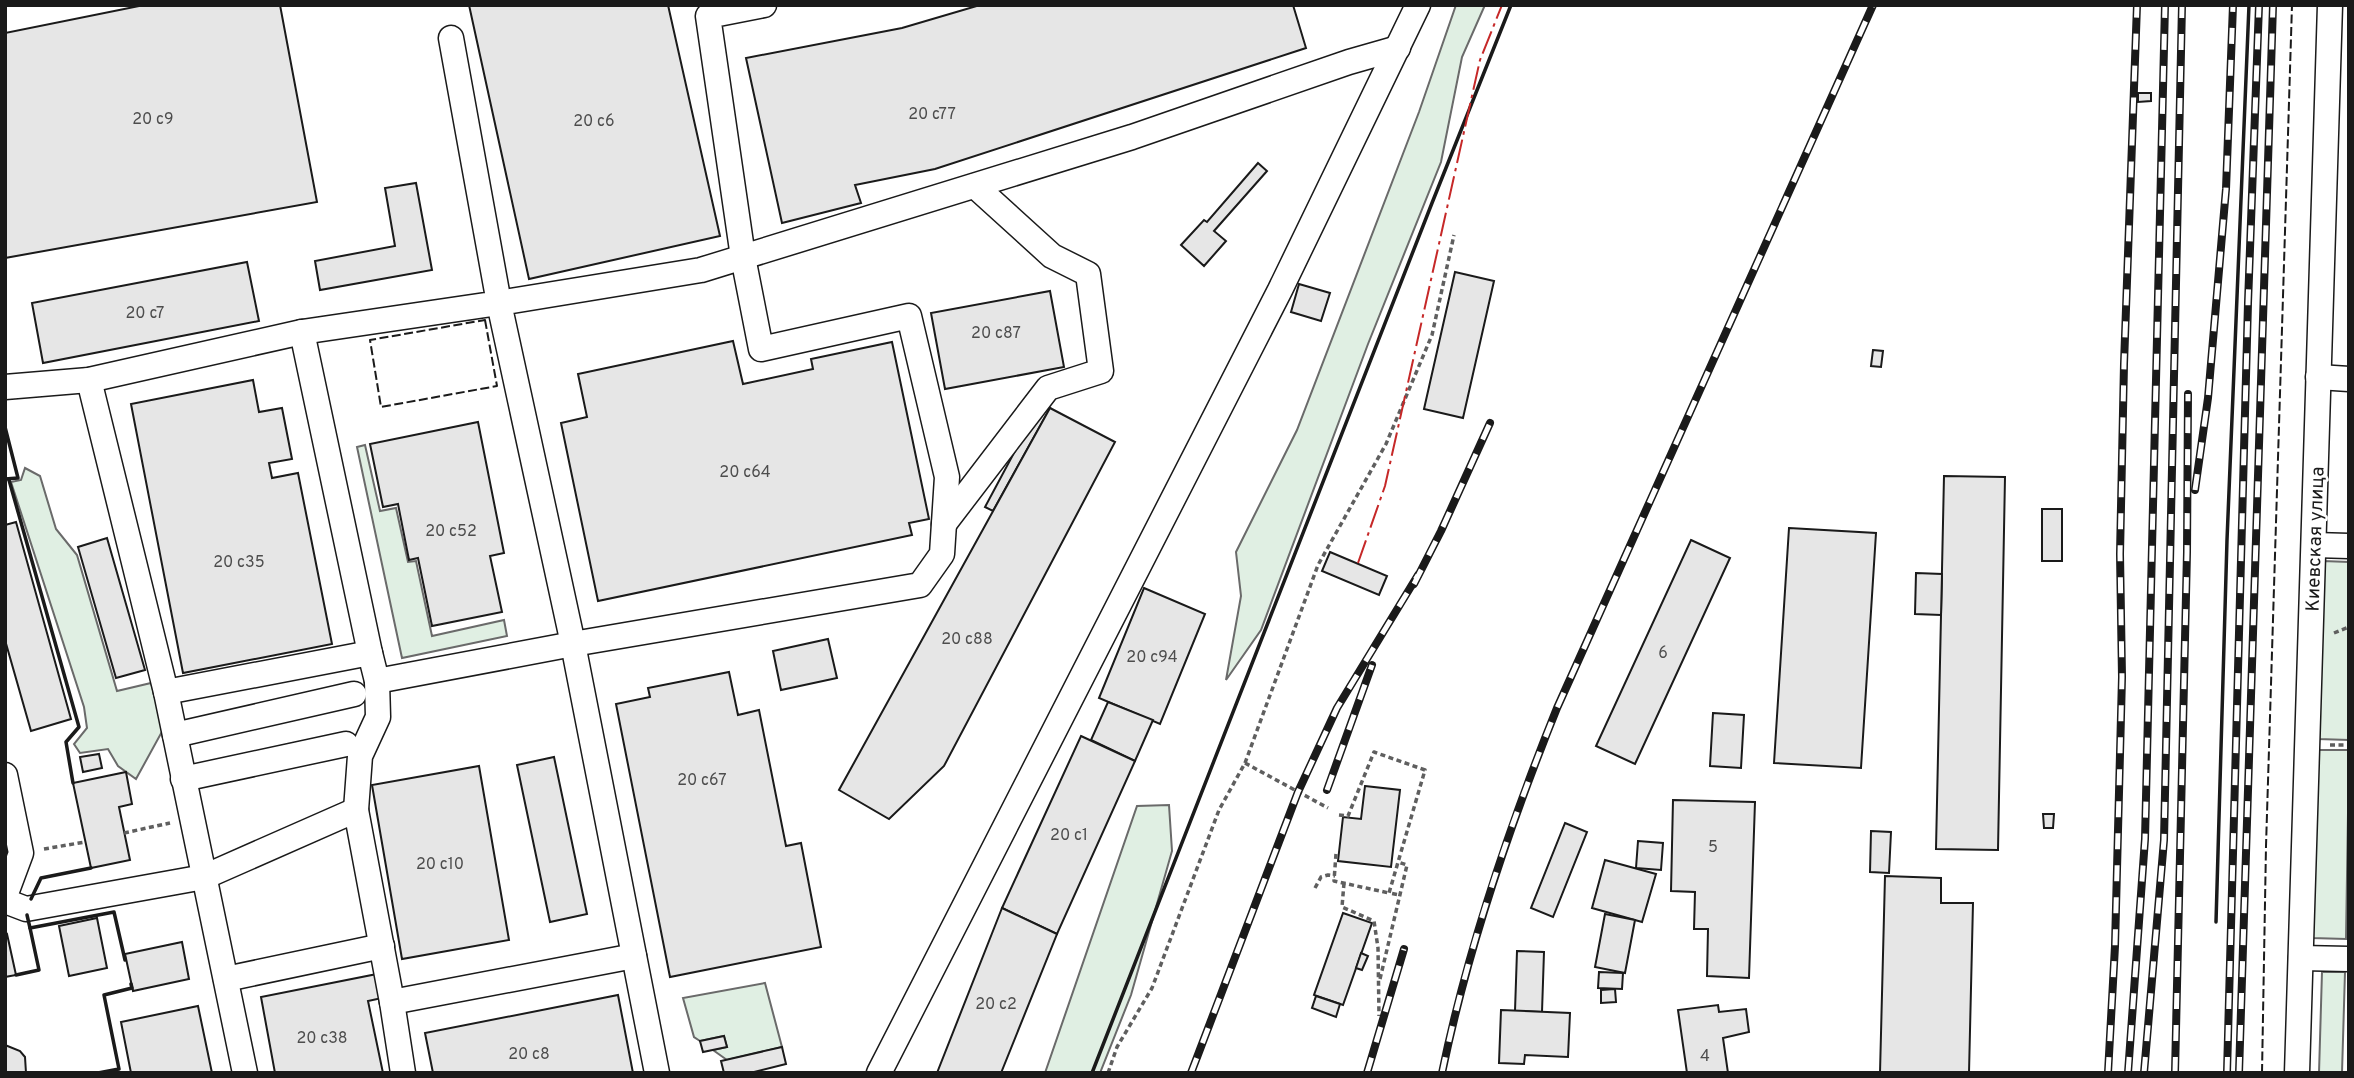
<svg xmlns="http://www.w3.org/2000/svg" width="2354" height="1078" viewBox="0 0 2354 1078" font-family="Overpass,sans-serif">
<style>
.green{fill:#e0efe3;stroke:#6a6a6a;stroke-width:2}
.building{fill:#e6e6e6;stroke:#1a1a1a;stroke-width:2}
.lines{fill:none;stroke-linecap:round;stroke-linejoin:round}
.minor-casing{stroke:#1a1a1a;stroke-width:27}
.path{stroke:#5f5f5f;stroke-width:3.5;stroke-dasharray:5 3.5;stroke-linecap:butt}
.minor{stroke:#fff;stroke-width:24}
.rail-casing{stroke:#1a1a1a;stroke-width:8}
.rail{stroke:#fff;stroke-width:5;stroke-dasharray:16;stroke-linecap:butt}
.fence{stroke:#1a1a1a;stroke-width:2;stroke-dasharray:9 3.5;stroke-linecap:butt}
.wall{stroke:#1a1a1a;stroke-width:3.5}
.power{stroke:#c62828;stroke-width:2;stroke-dasharray:24 5 3.5 5;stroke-linecap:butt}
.labels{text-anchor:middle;stroke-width:5;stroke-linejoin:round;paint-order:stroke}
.number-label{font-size:16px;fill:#4d4d4d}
.street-label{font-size:19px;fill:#1a1a1a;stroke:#fff}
</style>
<rect width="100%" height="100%" fill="#fff"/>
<g class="green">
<path d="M1456,5H1485L1462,57L1441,162L1368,344L1261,630L1226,680L1241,596L1236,552L1297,430L1419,112Z"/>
<path d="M365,445L380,511L396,508L408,562L416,561L432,636L504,620L507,636L402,658L357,447Z"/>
<path d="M25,468L40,476L56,529L77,555L117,691L151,683L164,728L136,779L118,766L108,749L80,753L74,744L87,728L84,707L11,482L21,480Z"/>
<path d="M2323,561L2349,562V740L2318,739Z"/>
<path d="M2317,750H2349L2346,939L2312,938Z"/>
<path d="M1169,805L1172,851L1131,995L1100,1073H1045L1137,806Z"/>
<path d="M2322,972H2345L2342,1073H2319Z"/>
<path d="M765,983L782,1047L727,1060L713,1050L727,1047L724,1036L700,1041L694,1037L683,998Z"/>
</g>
<g class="building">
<path d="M144,5H280L317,202L5,258V33Z"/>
<path d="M469,5H668L720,236L529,279Z"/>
<path d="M980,5H1293L1306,48L935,169L855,185L861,203L782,223L746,58L902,28Z"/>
<path d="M2138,93H2151V101L2138,102Z"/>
<path d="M1258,163L1267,171L1214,231L1226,241L1204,266L1181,245L1204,220L1207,222Z"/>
<path d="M416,183L432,270L320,290L315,261L395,246L385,188Z"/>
<path d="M247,262L259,321L43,363L32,303Z"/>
<path d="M1455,272L1494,281L1463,418L1424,409Z"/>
<path d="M1299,284L1330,293L1321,321L1291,312Z"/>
<path d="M1050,291L1064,367L945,389L931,313Z"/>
<path d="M733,341L743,384L813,369L811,359L892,342L929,519L909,523L912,535L598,601L561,423L587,417L578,374Z"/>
<path d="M1873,350L1883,351L1881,367L1871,366Z"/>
<path d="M253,380L259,412L282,408L292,459L269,463L272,478L298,473L332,644L183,673L131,404Z"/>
<path d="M1043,405L1050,408L993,511L985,507L1038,408Z"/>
<path d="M1050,408L1115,442L944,766L889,819L839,790Z"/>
<path d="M478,422L504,553L490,556L502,612L432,626L418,558L409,560L398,504L383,507L370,444Z"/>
<path d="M1944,476L2005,477L1998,850L1936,849Z"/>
<rect x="2042" y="509" width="20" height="52"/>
<path d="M16,522L71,719L31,731L5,640V525Z"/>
<path d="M1789,528L1876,533L1861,768L1774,763Z"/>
<path d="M107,538L145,670L116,678L78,547Z"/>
<path d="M1691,540L1730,558L1635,764L1596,746Z"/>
<path d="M1330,552L1387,576L1379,595L1322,571Z"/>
<path d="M1916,573L1942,574L1941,615L1915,614Z"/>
<path d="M1144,588L1205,614L1160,724L1099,698Z"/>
<path d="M828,639L837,678L781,690L773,651Z"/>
<path d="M729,672L738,715L759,710L786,846L801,843L821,947L670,977L616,704L650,697L648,688Z"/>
<path d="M1108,702L1153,720L1135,761L1091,740Z"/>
<path d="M1713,713L1744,715L1741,768L1710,766Z"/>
<path d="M1081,736L1135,761L1057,934L1002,908Z"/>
<path d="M99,754L102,768L83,772L80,757Z"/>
<path d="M554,757L587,914L550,922L517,765Z"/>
<path d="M479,766L509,940L402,959L372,785Z"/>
<path d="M126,772L132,804L119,807L130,860L91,868L73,783Z"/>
<path d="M1365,786L1400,790L1391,867L1338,861L1343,817L1361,819Z"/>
<path d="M1673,800L1755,802L1749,978L1707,976L1708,929H1694L1695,892L1671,891Z"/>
<path d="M2043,814H2054L2053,828H2044Z"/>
<path d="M1565,823L1587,832L1553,917L1531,908Z"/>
<path d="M1871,831L1891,832L1889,873L1870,872Z"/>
<path d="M1638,841L1663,843L1661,870L1636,868Z"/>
<path d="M1605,860L1656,874L1642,922L1592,908Z"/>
<path d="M1885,876L1941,878V903H1973L1969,1073H1880Z"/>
<path d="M1002,908L1057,934L1001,1073H937Z"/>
<path d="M1343,913L1372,923L1343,1005L1314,995Z"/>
<path d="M1605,914L1635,920L1625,973L1595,967Z"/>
<path d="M97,918L107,968L69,976L59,926Z"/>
<path d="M7,934L16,975L5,977V935Z"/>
<path d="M182,942L189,979L133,991L125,954Z"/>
<path d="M1517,951L1544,952L1542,1012L1515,1011Z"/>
<path d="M1361,953L1368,956L1362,970L1356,968Z"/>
<path d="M1599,972L1623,973L1622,989L1598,988Z"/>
<path d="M377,974L382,998L368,1001L383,1073H275L261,997Z"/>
<path d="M1615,989L1616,1002L1601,1003V990Z"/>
<path d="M618,995L633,1073H433L425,1033Z"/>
<path d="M1316,996L1340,1004L1336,1017L1312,1008Z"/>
<path d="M1718,1005L1719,1012L1746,1009L1749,1032L1723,1038L1728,1073H1687L1678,1010Z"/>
<path d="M198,1006L212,1073H131L121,1022Z"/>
<path d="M1501,1010L1570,1013L1568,1057L1525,1055L1524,1064L1499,1063Z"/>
<path d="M724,1036L727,1047L703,1052L700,1041Z"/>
<path d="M5,1045L20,1051L25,1057L26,1073H5Z"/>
<path d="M782,1047L786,1064L750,1073H724L721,1061Z"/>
</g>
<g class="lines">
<g class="minor-casing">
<g id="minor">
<path d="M302,332L370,653"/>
<path d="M2318,377L2349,379"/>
<path d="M89,380L166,692L245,1073"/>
<path d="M5,387L89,380L302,332L499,303L451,38"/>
<path d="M944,524L1048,388L1101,371L1088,274L1052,256L975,186"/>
<path d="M2314,545L2349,546"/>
<path d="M166,692L370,653L377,681L573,644L920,585L942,554L947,477L909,316L761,349L743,257L708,16L764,5"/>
<path d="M175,735L354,694"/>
<path d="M5,775L21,853L5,896"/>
<path d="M183,779L346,744"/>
<path d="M356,810L360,756L378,717L377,681"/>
<path d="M5,901L26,909L204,877L356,810L392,1002L403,1073"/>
<path d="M2301,958L2349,959"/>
<path d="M226,979L382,946"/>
<path d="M392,1002L634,956"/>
<path d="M657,1073L573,644L499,303L701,270L1132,137L1349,62L1398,48"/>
<path d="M879,1073L1280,290L1418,5"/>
<path d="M2297,1073L2330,5"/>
</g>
</g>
<g class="path">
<path d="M2334,633L2349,627"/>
<path d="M2330,745H2349"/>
<path d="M1245,763L1328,808"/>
<path d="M1339,815L1348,816L1374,752L1425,770L1389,893L1400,895"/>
<path d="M124,833L170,823"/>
<path d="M44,849L85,842"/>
<path d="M1336,854L1334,881L1389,893"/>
<path d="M1344,883L1342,907L1374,921L1378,948L1379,1016"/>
<path d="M1315,888L1321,877L1328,875L1335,876"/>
<path d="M1380,979L1407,865L1398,862"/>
<path d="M1108,1073L1117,1047L1152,988L1219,810L1245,763L1318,565L1386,444L1432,335L1454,235"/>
</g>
<use href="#minor" class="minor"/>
<g class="rail-casing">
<g id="rail">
<path d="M2195,490L2208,398L2226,189L2233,5"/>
<path d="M1414,584L1441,531L1490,423"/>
<path d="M1327,790L1372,665"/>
<path d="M1191,1073L1298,792L1337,708L1418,575"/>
<path d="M1367,1073L1404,949"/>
<path d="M1442,1073C1468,947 1509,827 1557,708L1873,5"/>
<path d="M2108,1073L2115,946L2122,677L2120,554L2124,364L2137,5"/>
<path d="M2128,1073L2145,839L2165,5"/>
<path d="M2144,1073L2164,840L2182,5"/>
<path d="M2175,1073L2187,552L2188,394"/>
<path d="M2227,1073L2248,303L2259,5"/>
<path d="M2239,1073L2273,5"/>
</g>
</g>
<use href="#rail" class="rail"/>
<g class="fence">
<path d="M485,320L497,386L381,407L370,340Z"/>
<path d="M2262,1073L2266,846L2292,5"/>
</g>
<g class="wall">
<path d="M5,427L18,478L5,479"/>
<path d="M9,480L79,727L66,742L73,783"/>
<path d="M31,899L41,878L91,868"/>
<path d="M27,915L30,928L114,912L125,960"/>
<path d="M2216,922L2227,540L2249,5"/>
<path d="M16,975L39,970L30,928"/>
<path d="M98,1073L119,1069L104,995L132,988L131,984"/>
<path d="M1092,1073L1432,203L1511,5"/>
</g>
<path class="power" d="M1358,563L1385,486L1480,60L1502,5"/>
</g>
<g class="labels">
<g class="number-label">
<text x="932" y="119">20 с77</text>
<text x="153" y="124">20 с9</text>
<text x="594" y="126">20 с6</text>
<text x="145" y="318">20 с7</text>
<text x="996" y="338">20 с87</text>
<text x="745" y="477">20 с64</text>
<text x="451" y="536">20 с52</text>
<text x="239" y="567">20 с35</text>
<text x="967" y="644">20 с88</text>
<text x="1663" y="658">6</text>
<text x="1152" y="662">20 с94</text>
<text x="702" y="785">20 с67</text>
<text x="1069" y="840">20 с1</text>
<text x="1713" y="852">5</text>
<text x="440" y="869">20 с10</text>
<text x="996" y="1009">20 с2</text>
<text x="322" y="1043">20 с38</text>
<text x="529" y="1059">20 с8</text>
<text x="1705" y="1061">4</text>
</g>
<g class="street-label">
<text transform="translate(2314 539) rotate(-88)" y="7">Киевская улица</text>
</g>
</g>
<rect width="2354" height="1078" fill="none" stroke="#1a1a1a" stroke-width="14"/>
</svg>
